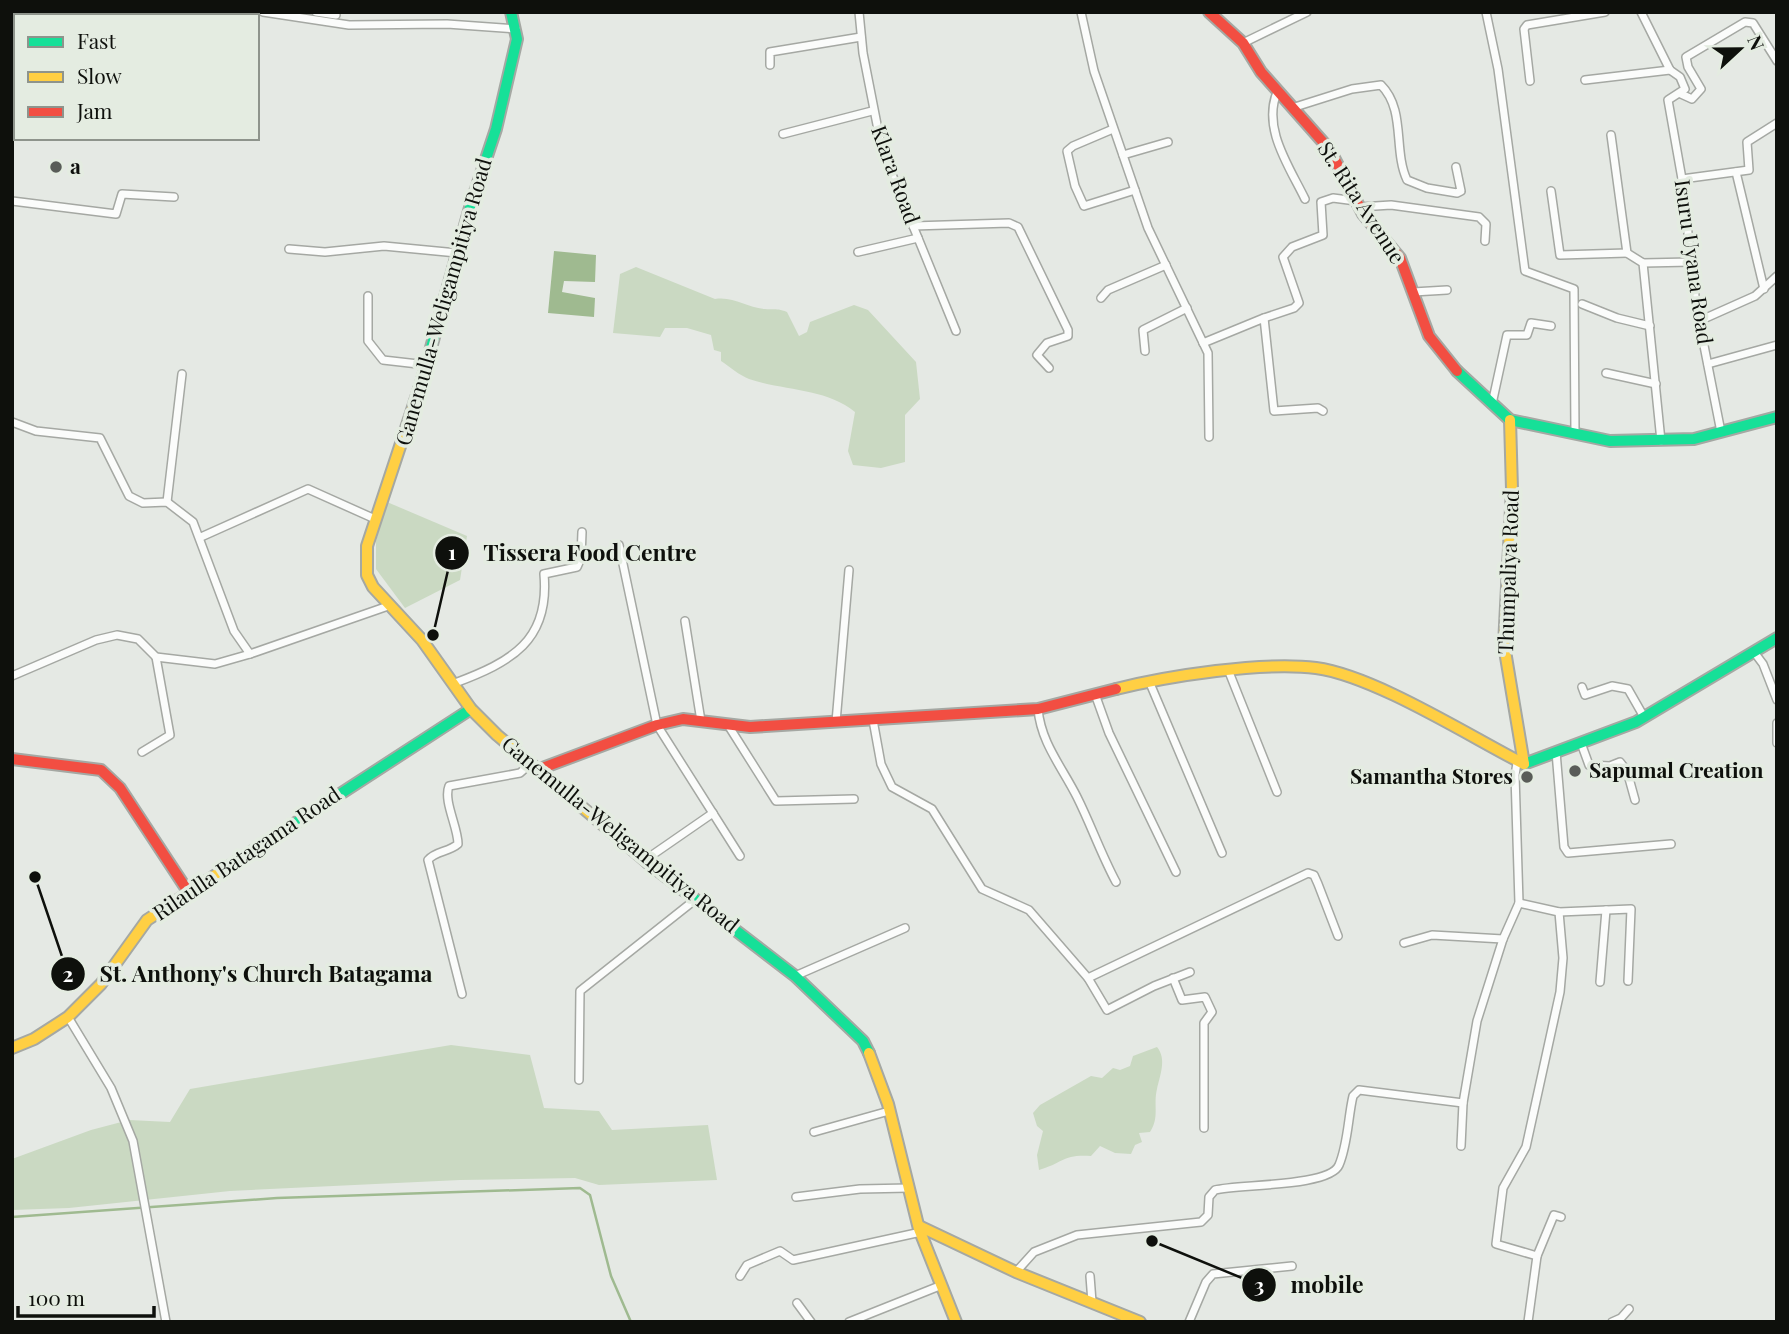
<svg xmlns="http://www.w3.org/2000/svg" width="1789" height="1334" viewBox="0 0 1789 1334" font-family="'Playfair Display',serif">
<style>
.green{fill:#cad9c2}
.water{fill:#9fba90}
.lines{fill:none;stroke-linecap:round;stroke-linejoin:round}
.stream{stroke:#9fba90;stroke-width:2.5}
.street-casing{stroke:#a5a8a3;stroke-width:10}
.fast-casing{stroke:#a5a8a3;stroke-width:14}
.slow-casing{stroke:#a5a8a3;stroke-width:14}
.jam-casing{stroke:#a5a8a3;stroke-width:14}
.street{stroke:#fbfcfb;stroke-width:7}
.fast{stroke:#16e098;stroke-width:10}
.slow{stroke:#ffcf43;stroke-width:10}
.jam{stroke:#f24e42;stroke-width:10}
.poi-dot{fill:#595c58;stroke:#e4ece1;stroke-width:2.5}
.labels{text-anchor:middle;stroke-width:7;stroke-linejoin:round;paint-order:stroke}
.poi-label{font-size:21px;font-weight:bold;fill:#0e100c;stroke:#e4ece1;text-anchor:start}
.street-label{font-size:21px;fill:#0e100c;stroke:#e4ece1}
.leader{fill:none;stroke:#0e100c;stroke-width:2.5}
.callout-dot{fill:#0e100c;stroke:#e4ece1;stroke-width:2.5}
.mark-label{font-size:21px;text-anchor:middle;font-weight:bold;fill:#fff}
.callout-label{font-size:23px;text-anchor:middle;font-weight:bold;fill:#0e100c;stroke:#e4ece1;stroke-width:7;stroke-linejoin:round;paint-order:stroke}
</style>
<rect width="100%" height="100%" fill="#e5e9e4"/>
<g class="green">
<path d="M636,267L715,299C734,296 747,308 765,309C774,310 777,308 787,312L799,336L807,332L810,322L854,305L868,310L916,362L920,399L905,415V462L881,468L853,465L848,451L855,412C826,388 785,391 749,379C739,375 730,367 721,361V352L714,350L711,335L687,328H665L660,337L613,333L620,274Z"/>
<path d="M387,502L467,536L460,580L405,608L376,569V541Z"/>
<path d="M451,1045L530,1055L544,1108L599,1111L612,1130L708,1125L717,1180L599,1185L575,1178L460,1180L230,1191L69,1208L12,1210V1159L91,1130L129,1120L170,1122L190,1089Z"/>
<path d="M1157,1047C1167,1059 1160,1075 1157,1089C1153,1105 1160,1117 1150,1132L1139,1133L1142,1142L1135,1145L1131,1154L1115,1153L1100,1146L1091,1156C1063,1154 1063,1163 1039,1170L1037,1155L1043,1131L1037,1126L1033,1113L1040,1105L1091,1076L1102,1078L1113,1068L1120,1070L1130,1066L1133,1056Z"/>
</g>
<path class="water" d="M554,251L596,255L595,282L564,281L562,292L595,298L594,317L548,313Z"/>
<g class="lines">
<path class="stream" d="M12,1217L277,1198L580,1188L590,1195L611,1276L631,1322"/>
<g class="street-casing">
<g id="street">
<path d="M263,12L349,25L447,24L516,29"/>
<path d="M316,12L336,15"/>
<path d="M859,12L863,53L882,150L956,331"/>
<path d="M1081,12L1094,71L1148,228L1208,353L1209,437"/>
<path d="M1486,12L1498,69L1525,271L1574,289L1575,434"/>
<path d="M1641,12L1670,70L1680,77L1685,89L1668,100L1682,179L1696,305L1721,432"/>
<path d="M143,16L144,12"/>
<path d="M12,18H16"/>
<path d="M1243,43L1307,12"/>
<path d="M770,65V52L861,37"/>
<path d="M12,77L16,78"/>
<path d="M1585,80L1670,70"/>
<path d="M1530,81L1524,29L1527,25L1605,12"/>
<path d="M1278,90C1261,127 1289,166 1305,199"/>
<path d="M1681,94L1692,99L1701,89L1688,67L1686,57L1745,22L1753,23L1777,61"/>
<path d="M1295,107L1352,89L1381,85C1406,110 1393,150 1407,180L1427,188L1457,193L1461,191L1456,167"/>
<path d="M1113,129L1073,146L1067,151L1075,186L1084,206L1135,190"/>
<path d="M783,134L872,111"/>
<path d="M1611,135L1627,253L1643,263L1661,441"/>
<path d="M1123,155L1168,142"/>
<path d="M1736,172L1764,289"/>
<path d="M1682,179L1749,170L1747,142L1777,123"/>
<path d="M1551,191L1560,255L1627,253"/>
<path d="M12,201L116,214L122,194L174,197"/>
<path d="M1360,207L1391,205L1479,217L1486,224L1485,241"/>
<path d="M913,226L1009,223L1018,227L1068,330V336L1047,343L1037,355L1049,368"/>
<path d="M289,249L325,252L384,246L457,253"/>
<path d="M858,252L918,238"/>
<path d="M1643,263L1691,262"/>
<path d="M1413,292L1447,290"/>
<path d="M368,296V341L383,360L427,365"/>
<path d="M1101,298L1108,290L1166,265"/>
<path d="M1582,304L1617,318L1650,326"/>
<path d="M1264,318L1294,308L1299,303L1283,257L1292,247L1323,235L1321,202L1333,198L1356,201"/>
<path d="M1699,321L1755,296L1777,276"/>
<path d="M1203,343L1264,318L1274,411L1318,408L1323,411"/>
<path d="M1145,351L1143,330L1187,308"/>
<path d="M1708,364L1777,345"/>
<path d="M1606,373L1656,384"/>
<path d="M1492,404L1507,335H1527L1531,323L1551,326"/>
<path d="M12,422L36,431L100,438L129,496L143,503L167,502L193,522L234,631L250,654L391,605"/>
<path d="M167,502L182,374"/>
<path d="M201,537L308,489L375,519"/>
<path d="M619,545L657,725L740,856"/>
<path d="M685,621L701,721"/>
<path d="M1754,652L1763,664L1777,700"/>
<path d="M1229,672L1277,792"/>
<path d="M12,676L96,640L117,635L138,639L156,657L215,664L250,654"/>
<path d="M1149,681L1222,853"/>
<path d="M455,683C511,662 550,641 544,574L577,567L581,558L582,532"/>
<path d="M1582,687L1585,695L1612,686L1628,689L1644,717"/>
<path d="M1095,694L1109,733L1176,872"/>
<path d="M1038,709C1041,743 1062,767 1077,797C1091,825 1101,854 1116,882"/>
<path d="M873,720L881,764L892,787L932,809L982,889L1029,910L1088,978L1308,873L1314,875L1318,884L1338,936"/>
<path d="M836,722L849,570"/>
<path d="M1777,723V743"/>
<path d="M728,725L776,801L854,799"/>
<path d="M1581,743L1589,765L1610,766L1620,762L1627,771L1635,800"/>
<path d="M142,752L170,735L156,657"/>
<path d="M1556,752L1564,847L1568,853L1671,844"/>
<path d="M645,860L713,813"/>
<path d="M1519,903L1559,912L1563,958L1560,992L1526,1147L1503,1188L1496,1244L1537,1256L1528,1322"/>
<path d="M1559,912L1631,909L1628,981"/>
<path d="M1404,943L1432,935L1503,939"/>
<path d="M795,976L905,928"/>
<path d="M1088,978L1107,1010L1154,986L1190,972"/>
<path d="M1173,978L1182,1000L1205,997L1212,1012L1204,1023V1128"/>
<path d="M1600,982L1606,910"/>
<path d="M462,994L428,860C435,851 449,852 458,844C458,827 443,801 449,786L520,773L530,764"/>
<path d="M68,1017L111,1088L133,1141L166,1322"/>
<path d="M579,1080L580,991L696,899"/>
<path d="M814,1132L889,1111"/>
<path d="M1461,1146L1463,1103L1477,1021L1503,939L1519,903L1515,775L1517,763"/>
<path d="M796,1197L860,1189L909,1188"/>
<path d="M1537,1256L1554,1215L1561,1217"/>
<path d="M1016,1272L1034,1252L1077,1235L1201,1222L1208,1215L1209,1197L1215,1190C1238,1184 1330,1187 1339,1165C1348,1144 1348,1117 1353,1096L1359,1090L1463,1103"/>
<path d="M740,1276L747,1265L780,1251L793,1260L921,1232"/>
<path d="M1090,1276L1092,1302"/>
<path d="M797,1303L811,1322"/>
<path d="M849,1322L942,1285"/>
<path d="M1189,1322L1206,1282L1213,1274L1292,1266"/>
<path d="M1612,1322L1621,1318L1629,1309"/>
</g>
</g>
<g class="fast-casing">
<g id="fast">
<path d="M1457,371L1510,420L1610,441L1694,439L1777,417"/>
<path d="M422,380L471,204L496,129L517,39L511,12"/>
<path d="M1524,764L1636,722L1777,638"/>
<path d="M237,861L471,709"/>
<path d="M648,863L795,976L863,1041L869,1053"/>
</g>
</g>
<g class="slow-casing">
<g id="slow">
<path d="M422,380L367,546V575L373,587L422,640L471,709L497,735L648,863"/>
<path d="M1510,420L1512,489L1504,645L1524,764"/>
<path d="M1116,689C1168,676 1264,661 1316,668C1375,676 1469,736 1524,764"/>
<path d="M12,1048L34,1039L68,1017L101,984L147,920L237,861"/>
<path d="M869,1053L888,1104L919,1229L956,1322"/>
<path d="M919,1226L1016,1272L1140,1322"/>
</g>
</g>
<g class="jam-casing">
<g id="jam">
<path d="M1209,12L1243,43L1261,72L1330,150L1363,214L1400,258L1429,336L1457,371"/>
<path d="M12,759L101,770L120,788L189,893"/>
<path d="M537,770L657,725L683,719L750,727L1038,709L1116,689"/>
</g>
</g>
<use href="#street" class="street"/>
<use href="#fast" class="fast"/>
<use href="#slow" class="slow"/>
<use href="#jam" class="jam"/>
</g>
<g class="poi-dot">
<circle cx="56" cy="167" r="7"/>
<circle cx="1575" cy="771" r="7"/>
<circle cx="1527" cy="777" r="7"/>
</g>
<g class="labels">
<g class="poi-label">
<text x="70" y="174">a</text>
<text x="1589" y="778">Sapumal Creation</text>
<text x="1513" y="784" text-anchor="end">Samantha Stores</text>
</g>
<g class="street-label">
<text transform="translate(895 175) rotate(70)" y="7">Klara Road</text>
<text transform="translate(1361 203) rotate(57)" y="7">St. Rita Avenue</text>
<text transform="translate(1693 262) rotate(82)" y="7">Isuru Uyana Road</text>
<text transform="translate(444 302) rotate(-74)" y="7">Ganemulla-Weligampitiya Road</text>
<text transform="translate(1509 572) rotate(-88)" y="7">Thumpaliya Road</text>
<text transform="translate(620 835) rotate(39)" y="7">Ganemulla-Weligampitiya Road</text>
<text transform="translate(247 854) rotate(-34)" y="7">Rilaulla Batagama Road</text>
</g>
</g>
<path class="leader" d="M433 635L452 553M35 877L68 974M1152 1241L1259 1285"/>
<g class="callout-dot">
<circle cx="433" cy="635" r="7"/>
<circle cx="35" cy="877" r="7"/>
<circle cx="1152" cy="1241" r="7"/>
<circle cx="452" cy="553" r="18"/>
<circle cx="68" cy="974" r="18"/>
<circle cx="1259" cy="1285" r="18"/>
</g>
<g class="mark-label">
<text x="452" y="560">1</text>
<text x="68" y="982">2</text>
<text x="1259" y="1293">3</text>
</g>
<g class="callout-label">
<text x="590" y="561">Tissera Food Centre</text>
<text x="266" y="982">St. Anthony's Church Batagama</text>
<text x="1327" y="1293">mobile</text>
</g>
<rect width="1789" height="1334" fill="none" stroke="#0e100c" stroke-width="28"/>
<rect x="14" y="14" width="245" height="126" fill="#e4ece1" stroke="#8e948c" stroke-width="2"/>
<rect x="28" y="37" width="35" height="10" fill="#16e098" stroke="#8e948c" stroke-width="2"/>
<text x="77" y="49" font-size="21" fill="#0e100c">Fast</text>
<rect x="28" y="72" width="35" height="10" fill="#ffcf43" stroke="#8e948c" stroke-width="2"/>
<text x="77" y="84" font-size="21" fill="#0e100c">Slow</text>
<rect x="28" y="107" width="35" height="10" fill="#f24e42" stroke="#8e948c" stroke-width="2"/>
<text x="77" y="119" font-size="21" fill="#0e100c">Jam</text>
<g transform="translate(1740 49) rotate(68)" stroke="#e4ece1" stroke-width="5" paint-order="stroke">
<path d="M0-5L12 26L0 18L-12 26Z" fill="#0e100c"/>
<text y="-10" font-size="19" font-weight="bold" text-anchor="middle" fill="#0e100c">N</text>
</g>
<path d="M18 1306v10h136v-10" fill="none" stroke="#0e100c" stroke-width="3.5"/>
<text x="28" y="1306" font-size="21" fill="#0e100c" stroke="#e4ece1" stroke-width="5" paint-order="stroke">100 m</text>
</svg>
